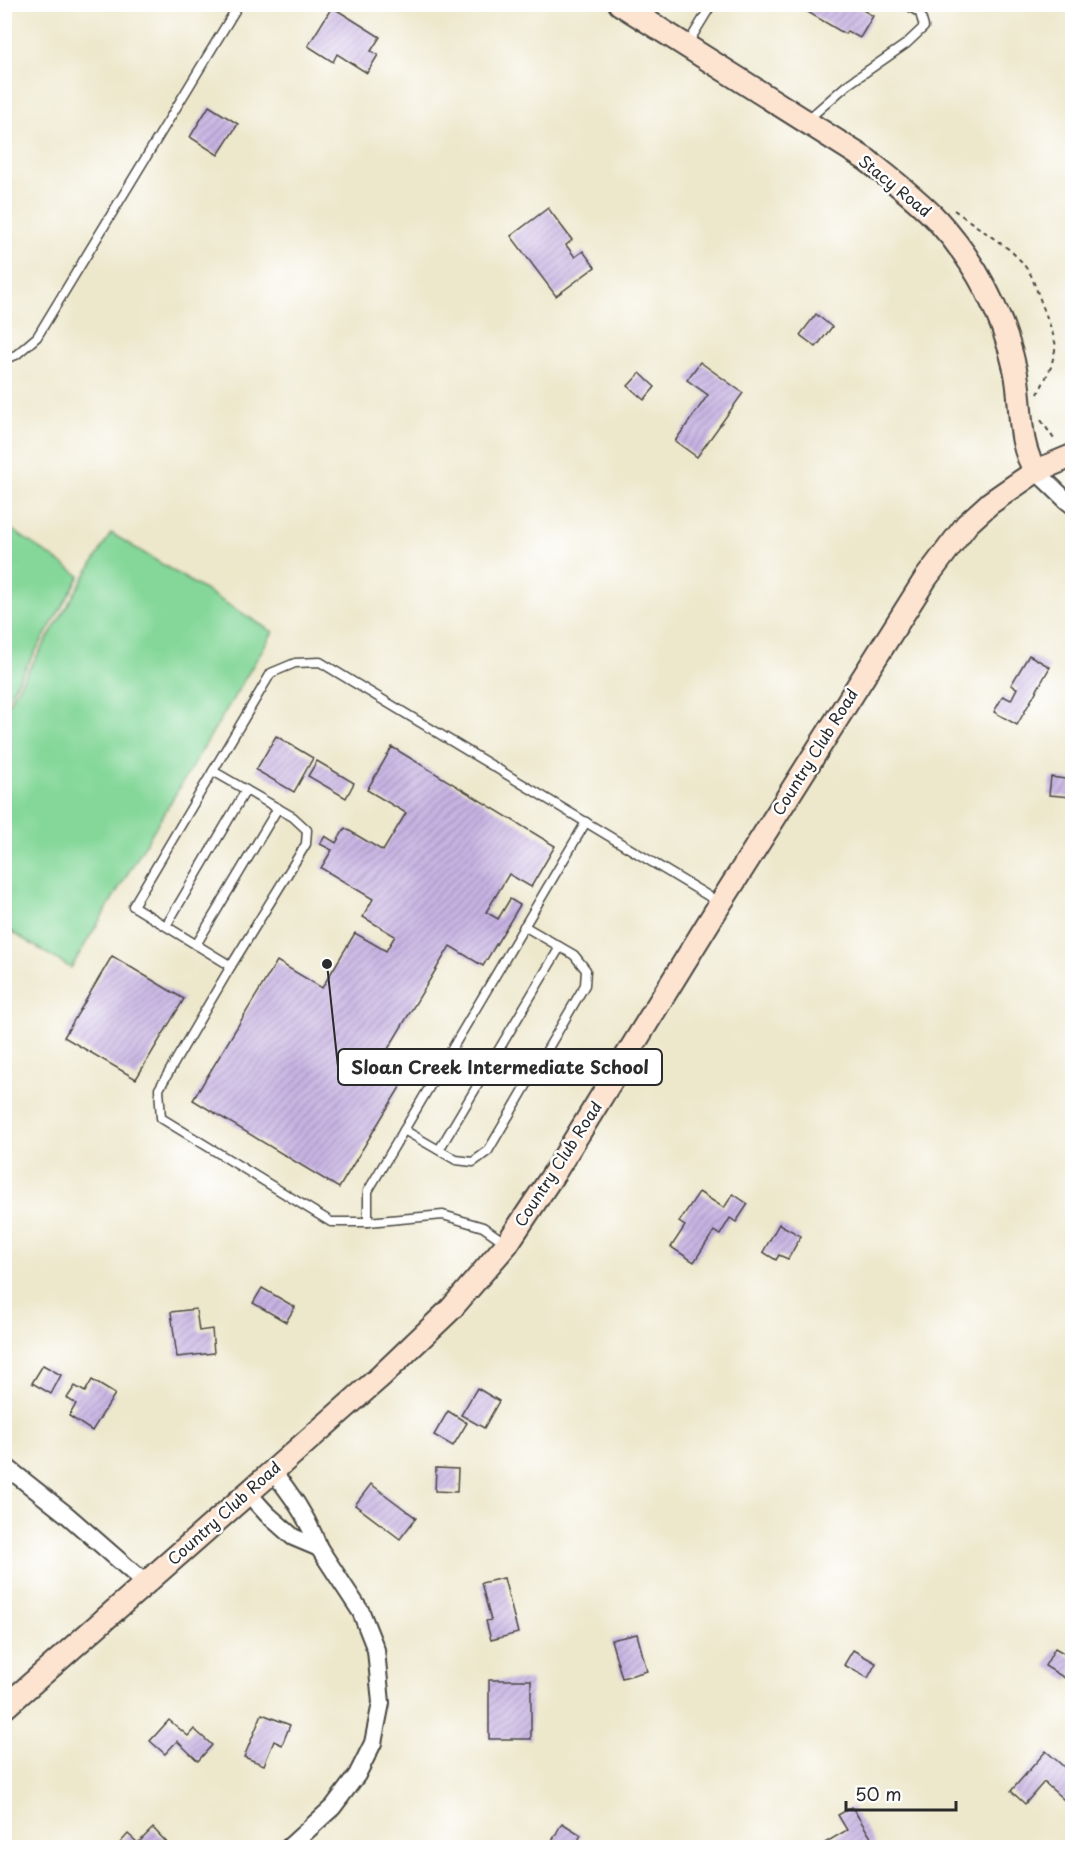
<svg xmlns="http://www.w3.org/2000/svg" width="1077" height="1852" viewBox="0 0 1077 1852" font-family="'Playpen Sans',sans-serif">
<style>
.grass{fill:#84d799;stroke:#588162;stroke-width:1.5}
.building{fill:url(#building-hatch)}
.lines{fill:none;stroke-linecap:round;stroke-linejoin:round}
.service-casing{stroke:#484743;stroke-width:11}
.minor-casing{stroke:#484743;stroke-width:20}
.secondary-casing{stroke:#484743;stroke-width:26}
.path{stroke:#484743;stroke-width:2;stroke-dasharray:4.5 4.5;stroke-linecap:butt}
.service{stroke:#fff;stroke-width:8}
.minor{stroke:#fff;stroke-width:16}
.secondary{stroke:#fde4d1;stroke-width:22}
.labels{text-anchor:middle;stroke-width:5;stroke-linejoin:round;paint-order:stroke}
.street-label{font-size:16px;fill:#2b2b2b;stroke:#fff}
.leader{fill:none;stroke:#2b2b2b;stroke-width:2}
.callout-dot{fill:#2b2b2b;stroke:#fff;stroke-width:2}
.callout{fill:#fff;stroke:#2b2b2b;stroke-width:2}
.callout-label{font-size:18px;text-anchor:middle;font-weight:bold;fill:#2b2b2b}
</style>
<defs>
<pattern id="building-hatch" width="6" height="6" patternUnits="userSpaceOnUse" patternTransform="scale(1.5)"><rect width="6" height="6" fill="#c8b3e3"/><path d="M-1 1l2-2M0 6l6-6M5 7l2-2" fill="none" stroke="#a392b8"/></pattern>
</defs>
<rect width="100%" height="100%" fill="#fff"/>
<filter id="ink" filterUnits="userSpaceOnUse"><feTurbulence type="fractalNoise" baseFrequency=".0167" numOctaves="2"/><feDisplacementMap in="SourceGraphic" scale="12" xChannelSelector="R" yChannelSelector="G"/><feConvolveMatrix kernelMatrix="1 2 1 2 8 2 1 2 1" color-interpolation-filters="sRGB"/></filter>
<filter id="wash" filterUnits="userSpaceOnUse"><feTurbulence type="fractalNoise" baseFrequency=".008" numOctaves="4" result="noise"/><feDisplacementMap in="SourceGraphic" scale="24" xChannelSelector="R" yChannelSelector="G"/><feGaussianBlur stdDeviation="1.35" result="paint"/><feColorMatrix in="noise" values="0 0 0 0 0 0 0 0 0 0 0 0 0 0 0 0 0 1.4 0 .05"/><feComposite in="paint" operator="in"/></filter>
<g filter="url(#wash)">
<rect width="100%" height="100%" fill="#ede7cb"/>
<g class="grass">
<path d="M5,525L80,576L5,703Z"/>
<path d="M111,533L273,632L71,968L5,928V709Z"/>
</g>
<g id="blocks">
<g class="building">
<path d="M804,4H853L873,16L860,38L847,31L845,34L801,8Z"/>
<path d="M332,7L380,37L371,51L378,55L367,73L337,54L333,62L308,46Z"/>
<path d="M209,106L238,124L218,155L190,137Z"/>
<path d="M548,208L572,240L566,245L575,257L583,251L595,267L556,296L511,236Z"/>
<path d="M816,314L832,327L816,347L800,335Z"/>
<path d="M700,362L743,393L697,457L675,441L708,395L687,380Z"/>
<path d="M640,373L655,387L644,400L628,386Z"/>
<path d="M1029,655L1050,667L1017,725L994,712L1003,696L1011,700L1017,688L1011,685Z"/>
<path d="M276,736L313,758L294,792L256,770Z"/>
<path d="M392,747L555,846L531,887L509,874L486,912L498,919L510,899L520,905L483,966L450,946L385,1054L411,1069L339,1188L193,1100L277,961L322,988L355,933L386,951L395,936L363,917L373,899L321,868L332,850L320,844L325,836L336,843L345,828L383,851L406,813L367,790Z"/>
<path d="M317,761L354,783L346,798L308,776Z"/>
<path d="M1051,777L1072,780V797L1049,795Z"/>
<path d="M112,956L184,999L136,1079L64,1037Z"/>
<path d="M699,1192L724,1208L733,1194L748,1204L736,1222L730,1218L720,1235L714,1231L694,1262L671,1247L685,1226L679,1222Z"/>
<path d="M779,1224L801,1236L788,1259L779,1255L776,1260L763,1252Z"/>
<path d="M262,1288L295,1307L286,1322L253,1303Z"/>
<path d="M196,1309L199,1331L212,1329L214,1353L177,1357L171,1312Z"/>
<path d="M43,1365L61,1375L51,1394L32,1383Z"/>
<path d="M92,1380L115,1394L92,1431L69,1416L76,1404L67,1398L75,1386L85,1392Z"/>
<path d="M477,1388L499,1401L484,1428L461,1415Z"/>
<path d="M448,1411L467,1423L453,1446L434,1435Z"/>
<path d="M436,1468L458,1469L457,1492L435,1491Z"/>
<path d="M371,1484L416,1518L400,1539L355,1505Z"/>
<path d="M504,1578L518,1633L491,1640L486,1621L491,1620L481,1583Z"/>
<path d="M637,1634L647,1671L622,1678L611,1640Z"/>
<path d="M1055,1648L1072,1658V1673L1068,1680L1045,1666Z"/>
<path d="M853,1650L876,1663L868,1678L844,1665Z"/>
<rect x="489" y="1680" width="42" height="59"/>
<path d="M262,1714L290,1725L282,1745L274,1741L264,1765L244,1757Z"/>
<path d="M169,1720L188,1736L194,1729L212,1745L198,1761L177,1741L165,1754L150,1741Z"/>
<path d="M1046,1751L1072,1774V1780L1070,1782L1072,1784V1807L1044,1782L1025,1804L1011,1791Z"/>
<path d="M852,1807L875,1844L868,1848H825L823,1844L847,1830L838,1815Z"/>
<path d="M562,1823L581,1835L574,1848H548Z"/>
<path d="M153,1828L172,1848H124L120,1843L128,1834L138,1843Z"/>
</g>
</g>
</g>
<g filter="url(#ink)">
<use href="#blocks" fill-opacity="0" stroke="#484743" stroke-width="1.5"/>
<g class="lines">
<g class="service-casing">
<g id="service">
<path d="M687,45L712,4"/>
<path d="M806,121L847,85L906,44L924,27L920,13L906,4"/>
<path d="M4,359L16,355L37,337L239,4"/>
<path d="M213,771L293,817L307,830L306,844L231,966"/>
<path d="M166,926L246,790"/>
<path d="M196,945L278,808"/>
<path d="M404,1130L456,1160L473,1162L488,1151L585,985L586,970L574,955L524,926"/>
<path d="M439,1150L560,947"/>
<path d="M368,1222V1191L586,822"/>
<path d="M506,1243L483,1227L443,1215L368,1222H331L161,1118L159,1089L231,966L133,906L271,673L295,663L320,662L720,903"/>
</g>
</g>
<g class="minor-casing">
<g id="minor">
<path d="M1036,471L1067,501L1072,505"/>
<path d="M4,1465L67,1515L145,1583"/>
<path d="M248,1493L267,1514L293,1537L319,1548C308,1518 292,1494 272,1471"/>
<path d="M288,1848L333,1807L357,1775L373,1743L381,1703L376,1650L361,1612L319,1548"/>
</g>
</g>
<g class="secondary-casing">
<g id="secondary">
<path d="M620,4L867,160C891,179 916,198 937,220C975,261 1003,314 1015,369C1023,402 1016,443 1036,471"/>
<path d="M4,1708L381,1376L451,1309L507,1244L555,1172L720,904L926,578L967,524L990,503L1036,471L1072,456"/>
</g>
</g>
<g class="path">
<path d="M954,210L1010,250L1022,262L1031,275L1052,331L1056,346L1051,367L1038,394"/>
<path d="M1041,420L1056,442"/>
</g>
<use href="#service" class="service"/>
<use href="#minor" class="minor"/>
<use href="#secondary" class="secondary"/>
</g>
</g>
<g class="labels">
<g class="street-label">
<text transform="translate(895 186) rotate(39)" y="6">Stacy Road</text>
<text transform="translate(815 752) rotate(-58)" y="6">Country Club Road</text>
<text transform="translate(558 1164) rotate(-57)" y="6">Country Club Road</text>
<text transform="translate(224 1513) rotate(-42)" y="6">Country Club Road</text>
</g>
</g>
<path class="leader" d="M327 964L338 1067"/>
<circle class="callout-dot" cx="327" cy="964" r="6"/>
<rect class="callout" x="338" y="1049" width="324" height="36" rx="6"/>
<g class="callout-label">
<text x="500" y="1074">Sloan Creek Intermediate School</text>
</g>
<rect width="1077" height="1852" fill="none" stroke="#fff" stroke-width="24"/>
<path d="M846 1801v9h110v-9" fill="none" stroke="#2b2b2b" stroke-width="3"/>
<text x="855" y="1801" font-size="18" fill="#2b2b2b" stroke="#ffffff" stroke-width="4.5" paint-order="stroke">50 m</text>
</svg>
